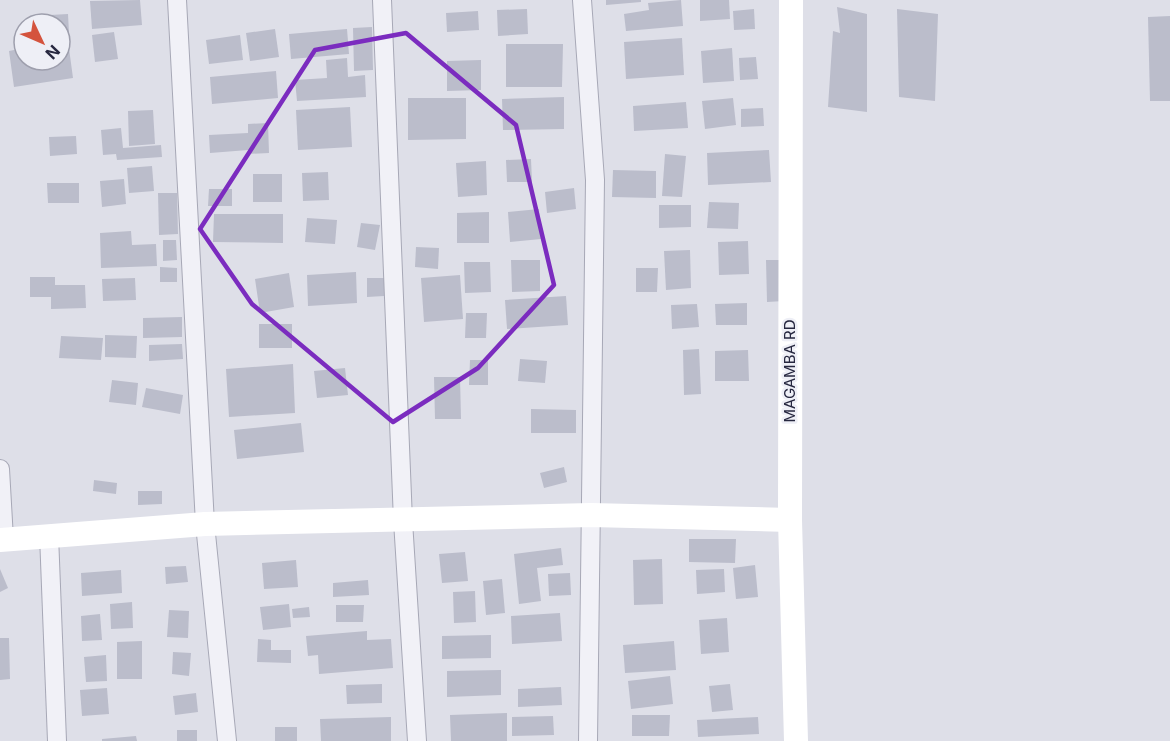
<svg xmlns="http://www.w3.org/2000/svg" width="1170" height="741" viewBox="0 0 1170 741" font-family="Inter,sans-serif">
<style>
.building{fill:#bbbdcb}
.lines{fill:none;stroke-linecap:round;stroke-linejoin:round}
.street-casing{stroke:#a7a8b6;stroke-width:20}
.street{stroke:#f1f1f7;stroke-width:18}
.secondary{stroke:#fff;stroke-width:24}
.marked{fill:none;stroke:#7b2cbf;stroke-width:4.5;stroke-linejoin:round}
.labels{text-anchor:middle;stroke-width:5;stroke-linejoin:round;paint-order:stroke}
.street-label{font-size:15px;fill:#272840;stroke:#eeeff6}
</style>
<rect width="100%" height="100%" fill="#dedfe8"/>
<g class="building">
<path d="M140,0L142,25L92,29L90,1Z"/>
<path d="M606,0H641V2L606,5Z"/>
<path d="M681,0L683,26L626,31L624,14L649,10L648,3Z"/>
<path d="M700,0H729L730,19L700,21Z"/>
<path d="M837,7L867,14V112L828,107L833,31L840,33Z"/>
<path d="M527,9L528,34L498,36L497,10Z"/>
<path d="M754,9L755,29L734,30L733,11Z"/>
<path d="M897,9L938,14L935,101L899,97Z"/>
<path d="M478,11L479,30L447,32L446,13Z"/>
<path d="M68,14L69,33L60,34V24H50V15Z"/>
<path d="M1170,16V101H1150L1148,17Z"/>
<path d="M372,27L373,70L354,71L353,28Z"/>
<path d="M275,29L279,57L250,61L246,33Z"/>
<path d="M347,29L349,54L291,59L289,34Z"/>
<path d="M114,32L118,59L95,62L92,35Z"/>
<path d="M240,35L243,60L209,64L206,40Z"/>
<path d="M682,38L684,75L626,79L624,42Z"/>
<path d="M68,41L73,78L14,87L9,51L24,48V60H60V43Z"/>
<path d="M506,44H563L562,87H506Z"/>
<path d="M732,48L734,81L703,83L701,51Z"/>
<path d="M756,57L758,79L740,80L739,58Z"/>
<path d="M347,58L348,77L365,75L366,97L297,101L295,80L327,78L326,60Z"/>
<path d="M481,60V90L447,91V61Z"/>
<path d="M276,71L278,98L212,104L210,77Z"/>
<path d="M564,97V129L503,130L502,99Z"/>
<path d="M408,98H466V139L408,140Z"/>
<path d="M733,98L736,125L705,129L702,101Z"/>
<path d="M686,102L688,128L634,131L633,106Z"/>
<path d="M350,107L352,147L298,150L296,110Z"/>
<path d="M763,108L764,126L741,127V109Z"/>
<path d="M153,110L155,144L129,146L128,111Z"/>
<path d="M268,123L269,153L248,154V150L210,153L209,135L248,133V124Z"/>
<path d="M121,128L123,148L161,145L162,157L117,160L116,154L103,155L101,130Z"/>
<path d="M76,136L77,154L50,156L49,137Z"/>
<path d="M769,150L771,182L708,185L707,153Z"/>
<path d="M665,154L686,156L682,197L662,196Z"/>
<path d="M531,159L532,182H507L506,160Z"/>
<path d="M486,161L487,195L458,197L456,163Z"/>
<path d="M152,166L154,191L129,193L127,168Z"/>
<path d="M613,170L656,171V198L612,197Z"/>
<path d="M328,172L329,200L303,201L302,173Z"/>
<rect x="253" y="174" width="29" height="28"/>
<path d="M124,179L126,204L102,207L100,181Z"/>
<path d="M47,183H79V203H48Z"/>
<path d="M574,188L576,209L547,213L545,192Z"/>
<path d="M209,189H232V206H208Z"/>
<path d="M158,193H177L178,234L159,235Z"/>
<path d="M709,202L739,203L738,229L707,228Z"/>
<path d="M659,205H691V227L659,228Z"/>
<path d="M539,209L541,239L510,242L508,212Z"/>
<path d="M489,212V243H457V213Z"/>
<path d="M214,214H283V243L213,242Z"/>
<path d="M307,218L337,220L335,244L305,242Z"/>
<path d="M361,223L380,225L375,250L357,247Z"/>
<path d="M131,231L132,245L156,244L157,266L101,268L100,233Z"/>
<path d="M163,240H176L177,260L163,261Z"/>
<path d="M748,241L749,274L719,275L718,242Z"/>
<path d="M416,247L439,248L438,269L415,267Z"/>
<path d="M690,250L691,288L666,290L664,251Z"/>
<path d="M511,260H540V291L512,292Z"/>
<path d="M766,260H783L784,301L767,302Z"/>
<path d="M464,262H490L491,292L465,293Z"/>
<path d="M160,267L177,268V282H160Z"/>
<path d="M636,268H658L657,292H636Z"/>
<path d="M356,272L357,303L308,306L307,275Z"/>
<path d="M289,273L294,307L260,313L255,279Z"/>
<path d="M460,275L463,319L424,322L421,278Z"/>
<path d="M30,277H55V285H85L86,308L51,309V297H30Z"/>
<path d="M135,278L136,300L103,301L102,279Z"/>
<path d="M367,278H384V296L367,297Z"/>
<path d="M566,296L568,325L507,329L505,300Z"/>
<path d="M747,303V325H716L715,304Z"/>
<path d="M697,304L699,327L672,329L671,305Z"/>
<path d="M466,313H487L486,338H465Z"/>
<path d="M182,317V337L143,338V318Z"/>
<rect x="259" y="324" width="33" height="24"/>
<path d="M105,335L137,336L136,358L105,357Z"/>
<path d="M61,336L103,338L101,360L59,358Z"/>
<path d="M182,344L183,359L149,361V345Z"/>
<path d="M699,349L701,394L684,395L683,350Z"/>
<path d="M748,350L749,381H715V351Z"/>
<path d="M520,359L547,361L545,383L518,381Z"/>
<path d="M470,360H488V385H469Z"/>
<path d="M293,364L295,413L229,417L226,369Z"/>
<path d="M345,368L348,395L317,398L314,371Z"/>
<path d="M434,377H460L461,419H435Z"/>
<path d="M112,380L138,383L136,405L109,402Z"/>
<path d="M146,388L183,395L180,414L142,407Z"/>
<path d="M531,409L576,410V433H531Z"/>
<path d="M301,423L304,452L237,459L234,430Z"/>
<path d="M564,467L567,482L544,488L540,473Z"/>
<path d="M94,480L117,483L116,494L93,491Z"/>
<path d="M138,491H162V504L138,505Z"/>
<path d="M689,539H736L735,563L689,562Z"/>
<path d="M561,548L563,565L537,568L541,601L519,604L514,554Z"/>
<path d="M465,552L468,581L442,583L439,554Z"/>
<path d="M662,559L663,604L634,605L633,560Z"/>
<path d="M296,560L298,587L264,589L262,563Z"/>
<path d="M755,565L758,597L736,599L733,568Z"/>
<path d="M186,566L188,582L166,584L165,567Z"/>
<path d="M0,569L8,588L0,592Z"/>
<path d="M724,569L725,592L697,594L696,570Z"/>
<path d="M121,570L122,593L82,596L81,573Z"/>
<path d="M570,573L571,595L549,596L548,574Z"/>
<path d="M502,579L505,613L486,615L483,581Z"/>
<path d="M368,580L369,595L333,597V583Z"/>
<path d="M475,591L476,622L454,623L453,592Z"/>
<path d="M132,602L133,628L111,629L110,604Z"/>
<path d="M289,604L291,627L263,630L260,607Z"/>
<path d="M336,605H364L363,622H336Z"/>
<path d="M309,607L310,617L293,618L292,609Z"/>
<path d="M169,610L189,611L188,638L167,637Z"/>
<path d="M560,613L562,641L512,644L511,616Z"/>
<path d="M100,614L102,640L82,641L81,616Z"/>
<path d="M727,618L729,652L701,654L699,620Z"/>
<path d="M367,631V640L391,639L393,668L319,674L318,655L308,656L306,636Z"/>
<path d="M491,635V658L442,659V636Z"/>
<path d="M0,638H9L10,679L0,680Z"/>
<path d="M258,639L271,640V650H291V663L257,662Z"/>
<path d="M142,641V679H117V642Z"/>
<path d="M674,641L676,670L625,673L623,645Z"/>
<path d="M173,652L191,653L189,676L172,674Z"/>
<path d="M106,655L107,681L86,682L84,657Z"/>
<path d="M501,670V695L447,697V671Z"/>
<path d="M670,676L673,704L631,709L628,681Z"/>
<path d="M382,684V703L347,704L346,685Z"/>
<path d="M730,684L733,710L712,712L709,686Z"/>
<path d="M561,687L562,705L518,707V689Z"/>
<path d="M107,688L109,714L82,716L80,690Z"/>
<path d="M196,693L198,712L175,715L173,696Z"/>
<path d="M507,713V741H451L450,715Z"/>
<path d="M632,715H670L669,736H632Z"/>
<path d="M553,716L554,735L512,736V717Z"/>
<path d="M391,717V741H321L320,719Z"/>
<path d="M758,717L759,734L698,737L697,720Z"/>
<rect x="275" y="727" width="22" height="14"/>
<rect x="177" y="730" width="20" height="11"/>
<path d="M136,736L137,741H102V739Z"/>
</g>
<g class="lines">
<g class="street-casing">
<g id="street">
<path d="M177,0L205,524L227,741"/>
<path d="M382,0L403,521L417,741"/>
<path d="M582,0L595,180L588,741"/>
<path d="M0,469L4,539"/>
<path d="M49,535L57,741"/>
</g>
</g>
<use href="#street" class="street"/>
<g class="secondary">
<path d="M791,0L790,520L796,741"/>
<path d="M0,540L205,524L591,515L790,520"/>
</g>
</g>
<path class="marked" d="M406,33L516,125L554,285L478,368L393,422L252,304L200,229L315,50Z"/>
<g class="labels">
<g class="street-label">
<text transform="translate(790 371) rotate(-90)" y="5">MAGAMBA RD</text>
</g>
</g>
<g transform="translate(42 42) rotate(134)"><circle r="28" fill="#eeeff6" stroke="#9e9fad" stroke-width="1.5"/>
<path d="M0-4.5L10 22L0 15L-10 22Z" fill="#d4533d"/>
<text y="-9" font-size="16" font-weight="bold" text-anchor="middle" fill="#272840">N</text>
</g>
</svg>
